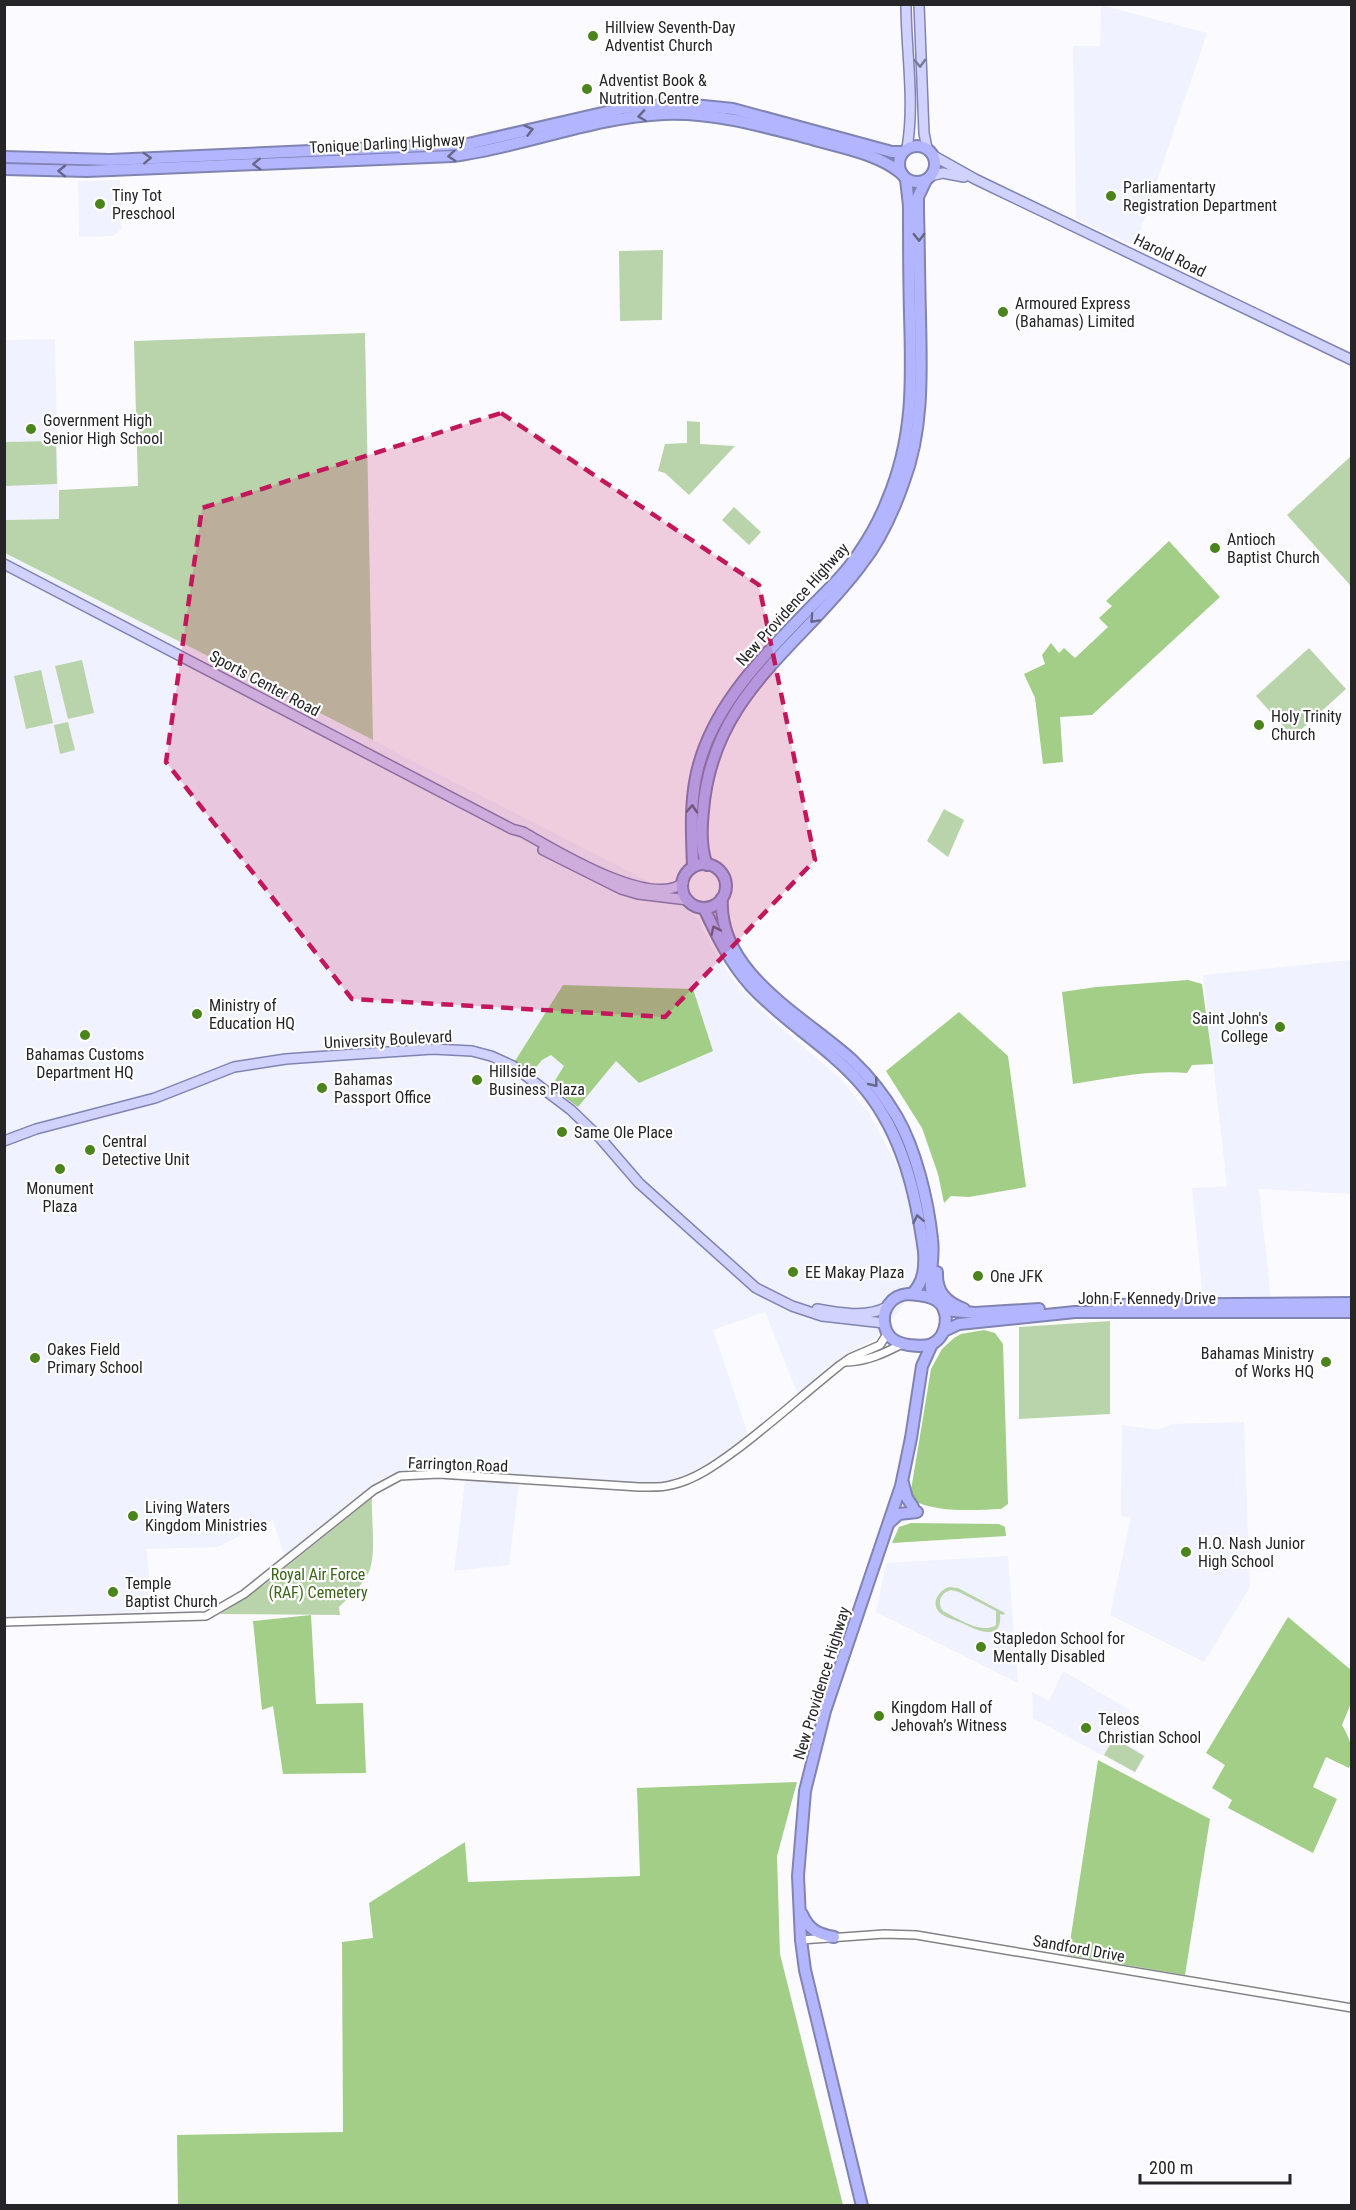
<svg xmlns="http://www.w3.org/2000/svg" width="1356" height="2210" viewBox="0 0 1356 2210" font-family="'Roboto Condensed',sans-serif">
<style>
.built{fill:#f0f2ff}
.green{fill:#b9d4aa;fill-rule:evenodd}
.forest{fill:#a2ce87}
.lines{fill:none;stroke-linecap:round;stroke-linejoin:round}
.minor-casing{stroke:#828287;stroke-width:10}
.major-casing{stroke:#8183b3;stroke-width:12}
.highway-casing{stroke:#8183b3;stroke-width:14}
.minor{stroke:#fff;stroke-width:7}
.major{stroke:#d1d3fe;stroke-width:9}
.highway{stroke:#b3b6fe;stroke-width:10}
.oneway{stroke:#7b7c93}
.oneway2{stroke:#656688}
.marked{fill:#c2185b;fill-opacity:0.2;stroke:#c2185b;stroke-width:4.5;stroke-dasharray:12 8;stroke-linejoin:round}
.poi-dot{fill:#4b831c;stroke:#fff;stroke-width:2}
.labels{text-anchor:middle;stroke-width:4.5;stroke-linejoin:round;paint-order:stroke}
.poi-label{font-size:16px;fill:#252528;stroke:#fff;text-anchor:start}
.street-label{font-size:16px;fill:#252528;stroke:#fff}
.park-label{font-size:16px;fill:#3a631c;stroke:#fff}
</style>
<rect width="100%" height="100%" fill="#fbfbff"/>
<g class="built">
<path d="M1101,5L1207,33L1135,246L1076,219L1073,46H1100Z"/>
<path d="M120,180L122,228L114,236L79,237L78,181Z"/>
<path d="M55,339L59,519L5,520L4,340Z"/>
<path d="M5,553L648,881L697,918L715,953L738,986L766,1015L839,1077L869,1113L902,1175L911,1210L917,1247L916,1276L903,1306L876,1338L824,1369L798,1395L765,1312L713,1330L749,1437L708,1465L677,1480L643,1484L437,1469L404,1470L381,1479L285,1559L273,1520L217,1547L147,1549L152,1623L5,1627Z"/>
<path d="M1351,960V1194L1259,1189L1271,1299L1203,1300L1192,1188L1227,1186L1203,975Z"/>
<path d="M1244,1422L1250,1587L1204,1662L1110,1615L1131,1517L1121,1516L1122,1425L1158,1430L1172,1424Z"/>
<path d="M465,1481L519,1484L509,1565L454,1571Z"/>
<path d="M1008,1556L1018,1683L876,1612L886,1563Z"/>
<path d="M1063,1671L1130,1710L1115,1737L1146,1755L1135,1773L1033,1718L1032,1692L1049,1701Z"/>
</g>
<g class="green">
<path d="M663,250L662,320L620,321L619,251Z"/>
<path d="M365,333L373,740L5,553V520L59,519V490L138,486L134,341Z"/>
<path d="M687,421L700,422V444L735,446L689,495L665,473L658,471L665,444L687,443Z"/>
<path d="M56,441L57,484L5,486V442Z"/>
<path d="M1351,456V586L1287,515Z"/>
<path d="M734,507L761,532L749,545L722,520Z"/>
<path d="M1309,648L1346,689L1293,737L1256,696Z"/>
<path d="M82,660L94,713L68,719L55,666Z"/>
<path d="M41,670L53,723L26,729L14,676Z"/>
<path d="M68,722L75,750L60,754L54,725Z"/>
<path d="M944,809L964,820L948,857L927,841Z"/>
<path d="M1110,1321V1414L1019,1419V1327Z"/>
<path d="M372,1498C371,1518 377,1557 368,1574C361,1587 349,1597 339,1607L340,1615L220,1614L264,1585Z"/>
<path d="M949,1587L958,1588L1005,1613L1003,1615L1000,1614C1003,1643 976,1630 962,1623C955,1620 946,1618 940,1613C930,1603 939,1590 949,1587ZM951,1590L959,1592L996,1611V1625C982,1635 957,1618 943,1611C937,1603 940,1593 951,1590Z"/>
<path d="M1114,1738L1144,1756L1135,1772L1104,1755Z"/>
</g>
<g class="forest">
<path d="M1169,541L1220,597L1092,715L1060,717L1063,762L1043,764L1035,698L1024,674L1045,664L1042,655L1051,643L1059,653L1064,648L1075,658L1108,627L1099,618L1112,606L1106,601Z"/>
<path d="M1188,980L1202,984L1213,1064L1192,1065L1187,1073C1149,1070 1111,1078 1073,1084L1062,992L1096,987Z"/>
<path d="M563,985L693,989L713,1051L639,1083L616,1061L578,1107L551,1087L564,1066L551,1055L542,1060L531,1073L515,1061Z"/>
<path d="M959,1012L1008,1056L1026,1187L969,1197L951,1196L944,1203L938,1174L922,1128L886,1071Z"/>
<path d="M984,1330L995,1333L1003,1344L1008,1504L1001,1509C974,1510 939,1513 914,1501L911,1490L931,1369L942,1349L954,1338L961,1334Z"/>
<path d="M911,1523L999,1524L1005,1527L1006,1536L892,1543L899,1527Z"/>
<path d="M311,1615L316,1704L363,1703L366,1773L283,1774L273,1706L262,1710L253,1621Z"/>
<path d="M1288,1617L1351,1670V1703L1342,1725C1350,1739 1356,1753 1349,1768L1326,1757L1313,1787L1337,1799L1313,1853L1228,1808L1232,1800L1212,1788L1225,1765L1206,1753Z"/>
<path d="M1098,1760L1210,1819L1185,1975L1068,1955Z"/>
<path d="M797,1782L777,1856L780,1954L843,2205H178L177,2135L343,2132L342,1942L373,1938L369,1903L465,1842L468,1882L640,1876L637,1788Z"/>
</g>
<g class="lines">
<g class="minor-casing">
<g id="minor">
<path d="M845,1362C866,1362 885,1353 902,1344"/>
<path d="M4,1622L206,1616L244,1594L374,1490L400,1476L439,1474L639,1487C650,1487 661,1488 671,1485C695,1480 717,1464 736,1450C772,1423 805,1393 840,1365L850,1358L880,1345L887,1334"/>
<path d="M801,1940L884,1934L916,1935L1352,2008"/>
</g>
</g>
<g class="major-casing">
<g id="major">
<path d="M906,4C906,52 915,101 907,148"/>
<path d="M919,4L924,133L927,148"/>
<path d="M934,156L975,179L1352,360"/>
<path d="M930,176L943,173L964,177"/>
<path d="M4,564L512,829L523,832C555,850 650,909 683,883"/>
<path d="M543,850L621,889L638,894L688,900"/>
<path d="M4,1141L36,1129L155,1098L234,1067L286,1059L342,1055L433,1049L472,1051L491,1056L513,1066L571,1110L601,1139L639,1183L756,1288L792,1306L822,1316L884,1323"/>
<path d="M817,1309C838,1313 868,1318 887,1307"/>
</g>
</g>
<g class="highway-casing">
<g id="highway">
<circle cx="917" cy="164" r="18"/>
<path d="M4,157L110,160L468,144L624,108L684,104L733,109L892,152H902"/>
<path d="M4,169L87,171L453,156C523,147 593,117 664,114C715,112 762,126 812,139C842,148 876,153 901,173"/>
<circle cx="704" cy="886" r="22"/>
<path d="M707,865C700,848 701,829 703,811C712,695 798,649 861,565C881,540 894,510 904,481C924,428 921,370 920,315C919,280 919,245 918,210V197L926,180"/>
<path d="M693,867C692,836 690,807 696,777C710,707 764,656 811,607C828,590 846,573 859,553C870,537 880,519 887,501C914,438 912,381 910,314C909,278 909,242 909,206L906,179"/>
<path d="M722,898C717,973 805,1017 852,1060C870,1077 884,1095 897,1117C916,1150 928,1201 932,1239C935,1259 927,1279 933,1298"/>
<path d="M704,908C717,936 730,963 751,986C786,1024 833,1049 866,1090C903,1136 916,1194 924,1251C925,1268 924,1282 912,1294"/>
<path d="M937,1272C936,1292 946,1302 964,1309"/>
<path d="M908,1294C917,1295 928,1295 936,1300C951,1310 948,1336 932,1344C925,1347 917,1346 909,1345C897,1343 888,1339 885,1327C880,1310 892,1295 908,1294Z"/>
<path d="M1097,1305L1352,1303"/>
<path d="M944,1310L975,1313L1039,1309"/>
<path d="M944,1331L959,1324L1075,1312H1352"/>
<path d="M903,1483L907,1498L913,1507"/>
<path d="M890,1522L899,1514L917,1512"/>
<path d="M802,1914C809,1930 818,1934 834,1937"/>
<path d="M862,2206L805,1970L801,1940L798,1876L805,1791L825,1711L901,1486L911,1438L922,1366L932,1344"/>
</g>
</g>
<use href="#minor" class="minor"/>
<use href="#major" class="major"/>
<use href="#highway" class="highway"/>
</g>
<defs><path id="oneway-chevron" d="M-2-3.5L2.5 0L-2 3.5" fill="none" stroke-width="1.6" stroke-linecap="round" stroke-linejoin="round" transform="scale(1.5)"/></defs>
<use class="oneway" href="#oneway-chevron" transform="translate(920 63) rotate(88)"/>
<g class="oneway2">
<use href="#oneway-chevron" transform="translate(642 116) rotate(172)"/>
<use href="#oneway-chevron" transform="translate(529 130) rotate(-15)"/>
<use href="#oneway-chevron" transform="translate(452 156) rotate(175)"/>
<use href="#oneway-chevron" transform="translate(147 158) rotate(-3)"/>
<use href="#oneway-chevron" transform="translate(257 164) rotate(178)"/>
<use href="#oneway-chevron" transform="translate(62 171) rotate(-179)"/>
<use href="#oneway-chevron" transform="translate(919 237) rotate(89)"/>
<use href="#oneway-chevron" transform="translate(814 619) rotate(133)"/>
<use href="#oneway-chevron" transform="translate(692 809) rotate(-87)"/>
<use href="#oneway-chevron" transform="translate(715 930) rotate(-116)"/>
<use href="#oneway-chevron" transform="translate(874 1083) rotate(51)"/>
<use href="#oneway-chevron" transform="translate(918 1219) rotate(-102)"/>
</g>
<path class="marked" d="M501,413L759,585L815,860L665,1017L352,999L166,762L202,508Z"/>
<g class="poi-dot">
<circle cx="593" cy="36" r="6"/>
<circle cx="587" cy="89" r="6"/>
<circle cx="1111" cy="196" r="6"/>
<circle cx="100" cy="204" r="6"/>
<circle cx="1003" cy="312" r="6"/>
<circle cx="31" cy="429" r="6"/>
<circle cx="1215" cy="548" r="6"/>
<circle cx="1259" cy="725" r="6"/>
<circle cx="197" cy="1014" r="6"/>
<circle cx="1280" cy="1027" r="6"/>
<circle cx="85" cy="1035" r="6"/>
<circle cx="477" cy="1080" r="6"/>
<circle cx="322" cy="1088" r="6"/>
<circle cx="562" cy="1132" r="6"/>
<circle cx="90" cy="1150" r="6"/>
<circle cx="60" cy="1169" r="6"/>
<circle cx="793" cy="1272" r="6"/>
<circle cx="978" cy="1276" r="6"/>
<circle cx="35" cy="1358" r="6"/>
<circle cx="1326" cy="1362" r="6"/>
<circle cx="133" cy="1516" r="6"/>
<circle cx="1186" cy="1552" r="6"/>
<circle cx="113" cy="1592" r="6"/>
<circle cx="981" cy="1647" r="6"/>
<circle cx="879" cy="1716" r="6"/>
<circle cx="1086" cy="1728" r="6"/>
</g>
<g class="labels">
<g class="poi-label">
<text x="605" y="33">Hillview Seventh-Day<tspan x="605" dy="18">Adventist Church</tspan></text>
<text x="599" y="86">Adventist Book &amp;<tspan x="599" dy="18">Nutrition Centre</tspan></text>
<text x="1123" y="193">Parliamentarty<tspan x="1123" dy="18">Registration Department</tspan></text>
<text x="112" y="201">Tiny Tot<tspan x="112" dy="18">Preschool</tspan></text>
<text x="1015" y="309">Armoured Express<tspan x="1015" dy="18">(Bahamas) Limited</tspan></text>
<text x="43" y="426">Government High<tspan x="43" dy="18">Senior High School</tspan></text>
<text x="1227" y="545">Antioch<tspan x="1227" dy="18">Baptist Church</tspan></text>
<text x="1271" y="722">Holy Trinity<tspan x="1271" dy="18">Church</tspan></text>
<text x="209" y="1011">Ministry of<tspan x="209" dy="18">Education HQ</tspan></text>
<text x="1268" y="1024" text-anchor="end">Saint John's<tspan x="1268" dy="18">College</tspan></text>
<text x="85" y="1060" text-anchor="middle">Bahamas Customs<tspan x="85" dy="18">Department HQ</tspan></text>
<text x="489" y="1077">Hillside<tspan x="489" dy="18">Business Plaza</tspan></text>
<text x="334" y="1085">Bahamas<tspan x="334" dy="18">Passport Office</tspan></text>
<text x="574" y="1138">Same Ole Place</text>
<text x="102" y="1147">Central<tspan x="102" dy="18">Detective Unit</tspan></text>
<text x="60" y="1194" text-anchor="middle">Monument<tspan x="60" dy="18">Plaza</tspan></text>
<text x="805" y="1278">EE Makay Plaza</text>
<text x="990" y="1282">One JFK</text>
<text x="47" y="1355">Oakes Field<tspan x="47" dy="18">Primary School</tspan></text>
<text x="1314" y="1359" text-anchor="end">Bahamas Ministry<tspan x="1314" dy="18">of Works HQ</tspan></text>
<text x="145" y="1513">Living Waters<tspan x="145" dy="18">Kingdom Ministries</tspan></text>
<text x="1198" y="1549">H.O. Nash Junior<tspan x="1198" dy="18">High School</tspan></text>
<text x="125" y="1589">Temple<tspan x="125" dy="18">Baptist Church</tspan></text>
<text x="993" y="1644">Stapledon School for<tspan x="993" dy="18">Mentally Disabled</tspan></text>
<text x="891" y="1713">Kingdom Hall of<tspan x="891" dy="18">Jehovah’s Witness</tspan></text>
<text x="1098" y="1725">Teleos<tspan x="1098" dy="18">Christian School</tspan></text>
</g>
<g class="street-label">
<text transform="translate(387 143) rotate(-3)" y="6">Tonique Darling Highway</text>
<text transform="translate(1170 255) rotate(26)" y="6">Harold Road</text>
<text transform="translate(792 604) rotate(-48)" y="6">New Providence Highway</text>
<text transform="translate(265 683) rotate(28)" y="6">Sports Center Road</text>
<text transform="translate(388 1039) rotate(-3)" y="6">University Boulevard</text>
<text x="1147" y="1304">John F. Kennedy Drive</text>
<text transform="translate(458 1464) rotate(2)" y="6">Farrington Road</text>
<text transform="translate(821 1683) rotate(-73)" y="6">New Providence Highway</text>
<text transform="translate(1079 1948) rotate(10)" y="6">Sandford Drive</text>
</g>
<g class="park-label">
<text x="318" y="1580">Royal Air Force<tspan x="318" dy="18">(RAF) Cemetery</tspan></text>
</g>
</g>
<rect width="1356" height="2210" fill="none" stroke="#252528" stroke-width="12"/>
<path d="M1140 2174v9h150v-9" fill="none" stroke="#252528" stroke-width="3"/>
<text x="1149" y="2174" font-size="18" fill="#252528" stroke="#ffffff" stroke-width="4.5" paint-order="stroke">200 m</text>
</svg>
